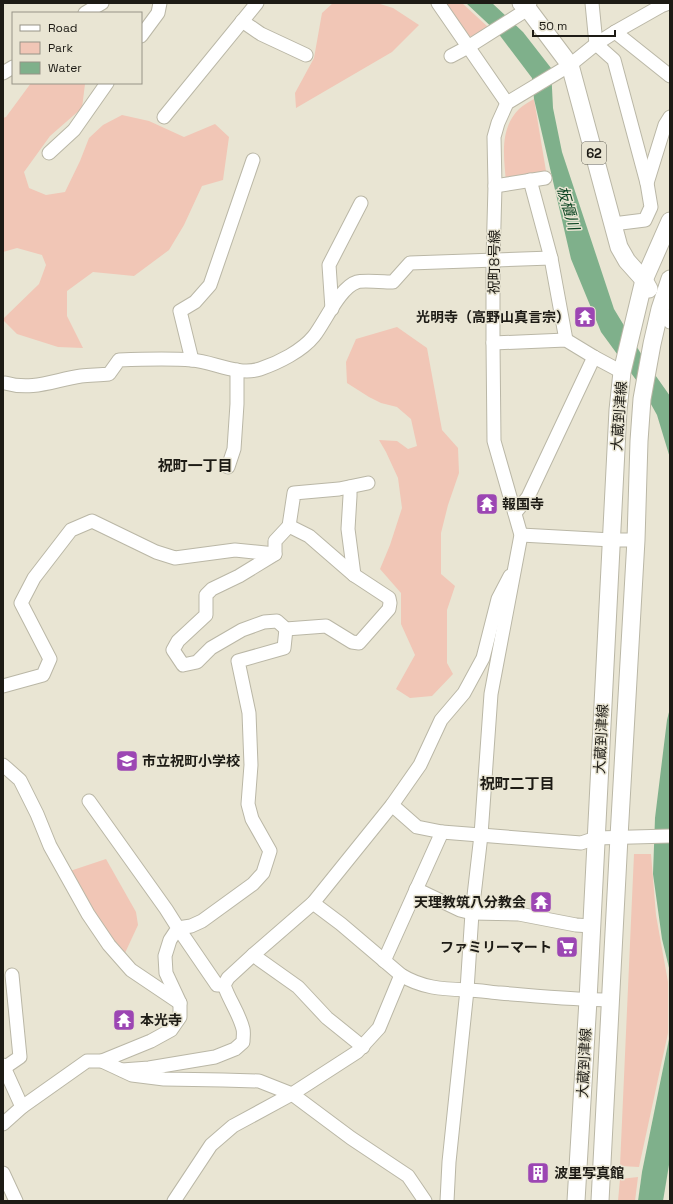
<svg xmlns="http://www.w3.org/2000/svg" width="673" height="1204" viewBox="0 0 673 1204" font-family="'Space Grotesk','Noto Sans JP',sans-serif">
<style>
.green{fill:#f1c6b6}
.water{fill:#7fb08b}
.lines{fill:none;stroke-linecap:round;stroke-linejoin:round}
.minor-casing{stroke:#bab7a6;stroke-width:15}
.major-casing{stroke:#bab7a6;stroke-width:19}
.minor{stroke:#fff;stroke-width:13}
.major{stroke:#fff;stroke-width:17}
.labels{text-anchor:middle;stroke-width:3;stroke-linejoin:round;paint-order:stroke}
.shield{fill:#e9e5d3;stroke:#5a584e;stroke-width:1}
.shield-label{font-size:13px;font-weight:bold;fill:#1d1b15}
.street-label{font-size:14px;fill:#1d1b15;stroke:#e9e5d3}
.poi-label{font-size:14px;font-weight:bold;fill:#1d1b15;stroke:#e9e5d3;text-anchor:start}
.water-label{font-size:15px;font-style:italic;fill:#0a4421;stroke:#e9e5d3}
.neighbourhood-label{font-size:15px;font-weight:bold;fill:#1d1b15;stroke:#e9e5d3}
</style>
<rect width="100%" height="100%" fill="#e9e5d3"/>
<g class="green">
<path d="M333,3H377L393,8L419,25L392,52L296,108L295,93L314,58L322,13Z"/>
<path d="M442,3H462L488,27L473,37L468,36Z"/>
<path d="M31,83H84L85,84L82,108L50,136L24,172L29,188L46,195L65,192L80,161L89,138L103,125L122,115L149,121L184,137L215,124L229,137L223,180L202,186L184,225L169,250L134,276L93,272L67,291V316L83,348L58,347L17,334L3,320V319L39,284L46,265L42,255L17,248L3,252V118L6,117Z"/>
<path d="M534,99L546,171L506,182C504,157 499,129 519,109C523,105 529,102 534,99Z"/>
<path d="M397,327L427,348L442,430L458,448L459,473L448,505L441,533V574L455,586L447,610V663L453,674L432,696L410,698L396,689L415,655L401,624V593L380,569L390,545L402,508L398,478L386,452L379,440L397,441L408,449L417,446L411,419L397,407L381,403L369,397L347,383L346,362L356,339Z"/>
<path d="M634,854H651L656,915L668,982V1033L639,1167L620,1166Z"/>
<path d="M106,859L136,912L138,925L125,953L109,934L90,907L70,871Z"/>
<path d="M638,1177L635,1201H618L620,1179Z"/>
</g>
<g class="water">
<path d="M466,3H492L523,32L551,68L553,108L562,152L614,309L646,362L670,396V458L657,415L642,388L601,332L571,259L534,99L532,78L498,33Z"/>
<path d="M670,708V848L669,855L670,861V972L662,939L653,874L655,818L667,720Z"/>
<path d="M670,1034V1159L663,1201H638L642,1172Z"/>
</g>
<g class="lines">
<g class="minor-casing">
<g id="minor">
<path d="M438,3L507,103"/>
<path d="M592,3L596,44L614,60L647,183L651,207L645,220L613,224"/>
<path d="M85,13L102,3"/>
<path d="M242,21L261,34L306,55"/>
<path d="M615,32L670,76"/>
<path d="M141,36L158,13L160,3"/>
<path d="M451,56L468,47L528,9L530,3"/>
<path d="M3,73L13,67"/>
<path d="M164,117L257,3"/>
<path d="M49,153L74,130L107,83"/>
<path d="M530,180L551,258L566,340"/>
<path d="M647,183L665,125L670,117"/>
<path d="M495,186L545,178"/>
<path d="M332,309L329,265L361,203"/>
<path d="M660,309L670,322"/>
<path d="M493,343L566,340L594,357L622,372"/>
<path d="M192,360L180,311L195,302L210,285L253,160"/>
<path d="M5,383C33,391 54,380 81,376C90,375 99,375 109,374L119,360C143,359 168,358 192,360C214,362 238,376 260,369C278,363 302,351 314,336C325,322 340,287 357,282C362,280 386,282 393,282L410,263L551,258"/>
<path d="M228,467L234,449L237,404V370"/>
<path d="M350,487V496L348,529L354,575"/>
<path d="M515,513L528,497L594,357"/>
<path d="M289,526L309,536L354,575L389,598L390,603L389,609L359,643L352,642L326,626L286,629L277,621L264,622L242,630L211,648L197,662L183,665L173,650L178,641L206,615V595L212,589L239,576L275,554V541Z"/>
<path d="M289,526L294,493L339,489L368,483"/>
<path d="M521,535L612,540H636"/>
<path d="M3,686L43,675L50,659L21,603L34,578L71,530L92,521L156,552L175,558L235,550L275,554"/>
<path d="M3,765L20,780L37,814L50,846L88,914L109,945L131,970L180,1003"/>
<path d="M89,801L166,909L178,928L170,940L165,956L166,973L180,1003V1017L171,1030L151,1041L102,1061"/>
<path d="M392,805L417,827L442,832L581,843L596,838L670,836"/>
<path d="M416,889L460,910L472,913L519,914L576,925L591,926"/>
<path d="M313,903L341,924L401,975C422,988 442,989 466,990C477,990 489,992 500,993C537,996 574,1000 611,1000"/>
<path d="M253,955L298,987L327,1018L363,1047"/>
<path d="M384,961L442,832"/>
<path d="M224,985H217L178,928L191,926L202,921L253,884L263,873L270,851L252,819L248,804L251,765L249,713L238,661L284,648L286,629"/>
<path d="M3,1065L22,1107"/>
<path d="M4,1068L20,1057L12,975"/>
<path d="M122,1070L149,1068L215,1057L235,1049L243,1042C243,1037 244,1033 243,1029C239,1013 229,1000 224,985L228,978L253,955L313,903L392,805L420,765L441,720L464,693L483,658L498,599L510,576"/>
<path d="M3,1124L22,1107L87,1061H102L132,1075L164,1079L223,1080L259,1081L292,1094L351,1138L408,1176L425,1201"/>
<path d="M3,1173L16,1201"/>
<path d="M174,1201L211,1145L233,1126L292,1094L357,1052L379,1028L401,975"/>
<path d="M447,1201L449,1162L467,990L472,913L481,835L491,694L521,535L494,441L493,343V261L495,186L494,137L498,123L507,103L570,65L596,44L615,32L661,6L669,3"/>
</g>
</g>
<g class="major-casing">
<g id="major">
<path d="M521,3L528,9L570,65L619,247L627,261L644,280L649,289"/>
<path d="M576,1201L588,1000L618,410L622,372L644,280L670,221"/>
<path d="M600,1201L619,837L636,540L639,441L642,399L652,344L660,309L670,279"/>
</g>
</g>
<use href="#minor" class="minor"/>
<use href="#major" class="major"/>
</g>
<defs>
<g id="temple-square" transform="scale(1.15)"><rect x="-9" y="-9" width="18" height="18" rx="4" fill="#9c46b3" stroke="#e9e5d3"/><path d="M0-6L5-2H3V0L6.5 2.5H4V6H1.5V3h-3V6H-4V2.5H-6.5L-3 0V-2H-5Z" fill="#fff"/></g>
<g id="school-square" transform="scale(1.15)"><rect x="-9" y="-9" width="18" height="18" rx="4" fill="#9c46b3" stroke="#e9e5d3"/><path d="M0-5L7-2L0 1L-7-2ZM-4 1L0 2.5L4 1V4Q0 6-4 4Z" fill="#fff"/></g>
<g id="supermarket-square" transform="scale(1.15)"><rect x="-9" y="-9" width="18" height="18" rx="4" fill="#9c46b3" stroke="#e9e5d3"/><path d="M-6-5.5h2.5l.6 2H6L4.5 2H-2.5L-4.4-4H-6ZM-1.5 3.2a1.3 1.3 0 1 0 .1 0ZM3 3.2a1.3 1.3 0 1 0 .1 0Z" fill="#fff"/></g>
<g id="building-square" transform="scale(1.15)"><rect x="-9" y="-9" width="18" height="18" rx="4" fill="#9c46b3" stroke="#e9e5d3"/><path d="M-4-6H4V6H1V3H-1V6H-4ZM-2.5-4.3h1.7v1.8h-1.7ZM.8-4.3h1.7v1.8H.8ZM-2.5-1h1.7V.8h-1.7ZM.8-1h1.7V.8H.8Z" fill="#fff"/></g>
</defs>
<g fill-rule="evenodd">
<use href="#temple-square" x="585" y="317"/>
<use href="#temple-square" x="487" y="504"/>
<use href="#school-square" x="127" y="761"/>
<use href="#temple-square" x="541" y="902"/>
<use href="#supermarket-square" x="567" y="947"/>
<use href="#temple-square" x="124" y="1020"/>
<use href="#building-square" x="538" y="1173"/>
</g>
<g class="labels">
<rect class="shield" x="582" y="142" width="24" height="22" rx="3"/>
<g class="shield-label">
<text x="594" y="158">62</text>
</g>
<g class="street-label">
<text transform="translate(494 262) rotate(-89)" y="5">祝町8号線</text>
<text transform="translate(619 416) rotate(-86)" y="5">大蔵到津線</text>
<text transform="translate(601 739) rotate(-87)" y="5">大蔵到津線</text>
<text transform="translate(584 1063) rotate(-87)" y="5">大蔵到津線</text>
</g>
<g class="poi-label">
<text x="570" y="322" text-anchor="end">光明寺（高野山真言宗）</text>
<text x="502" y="509">報国寺</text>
<text x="142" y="766">市立祝町小学校</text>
<text x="526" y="907" text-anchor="end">天理教筑八分教会</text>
<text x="552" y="952" text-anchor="end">ファミリーマート</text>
<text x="140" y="1025">本光寺</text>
<text x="554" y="1178">波里写真館</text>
</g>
<g class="water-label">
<text transform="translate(568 208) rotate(74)" y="5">板櫃川</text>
</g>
<g class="neighbourhood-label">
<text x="195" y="471">祝町一丁目</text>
<text x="517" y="789">祝町二丁目</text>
</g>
</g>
<rect width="673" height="1204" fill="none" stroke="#1d1b15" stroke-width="8"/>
<rect x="12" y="12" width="130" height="72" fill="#e9e5d3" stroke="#979487"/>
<rect x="20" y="25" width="20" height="6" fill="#ffffff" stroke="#979487"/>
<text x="48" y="32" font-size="12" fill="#1d1b15">Road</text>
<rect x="20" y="42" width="20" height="12" fill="#f1c6b6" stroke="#979487"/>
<text x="48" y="52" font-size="12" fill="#1d1b15">Park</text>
<rect x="20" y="62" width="20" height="12" fill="#7fb08b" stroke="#979487"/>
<text x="48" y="72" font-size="12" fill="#1d1b15">Water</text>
<path d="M533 30v6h82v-6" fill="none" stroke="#1d1b15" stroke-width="2"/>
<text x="539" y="30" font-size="12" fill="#1d1b15" stroke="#e9e5d3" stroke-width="3" paint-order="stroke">50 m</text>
</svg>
